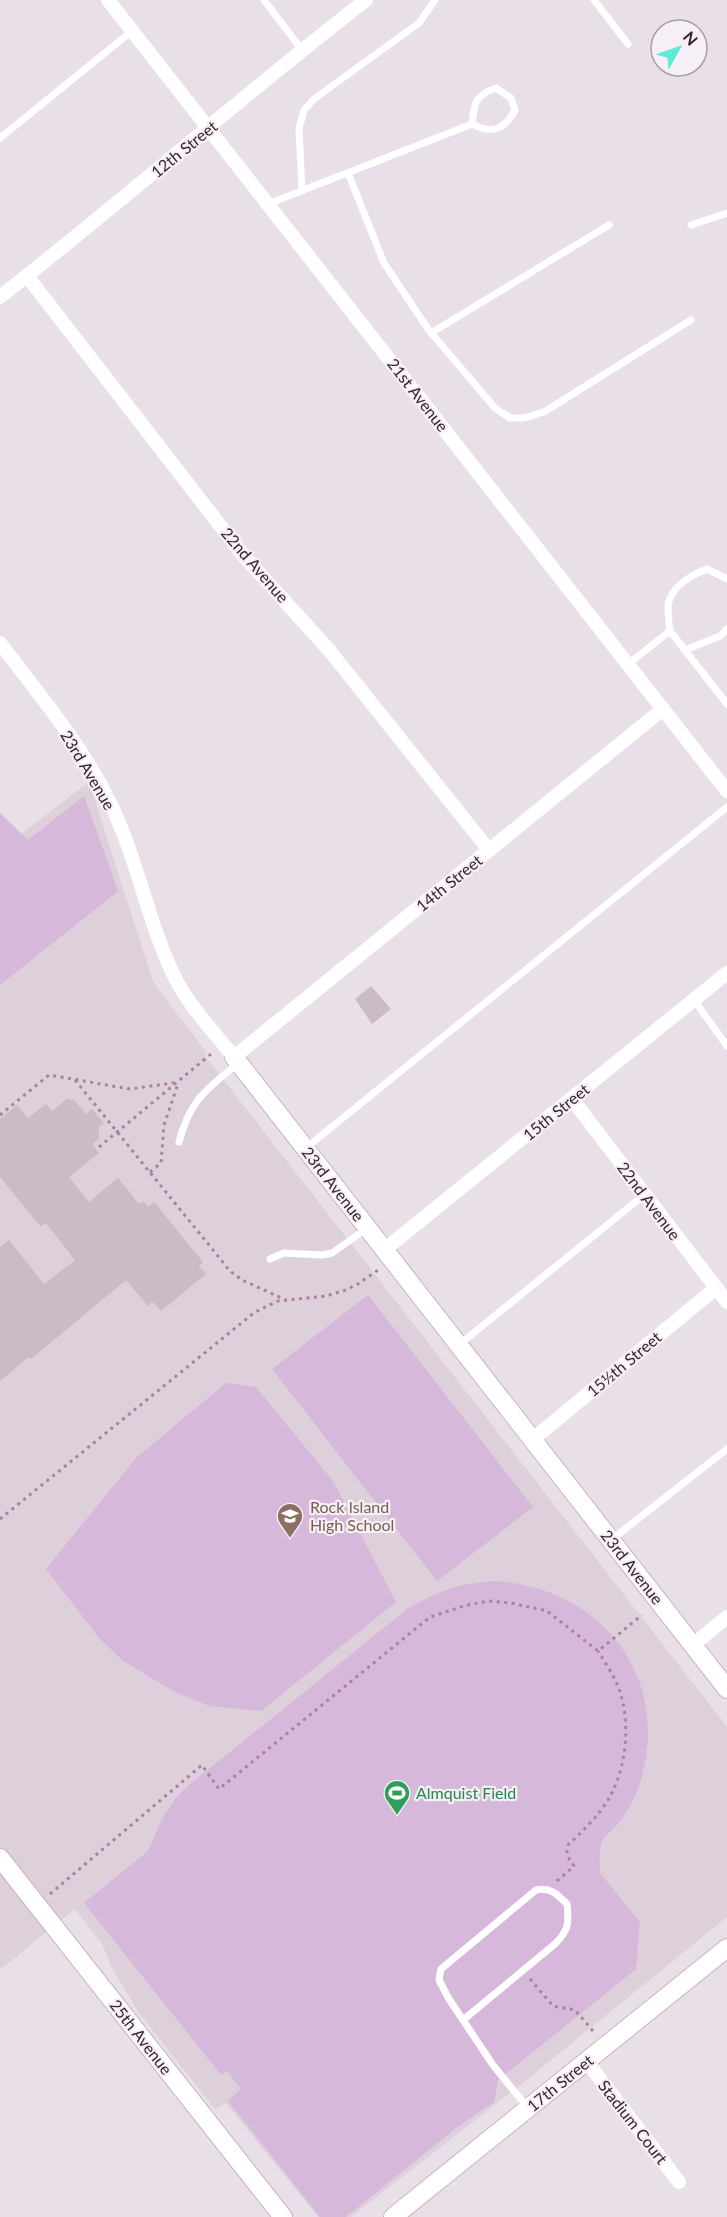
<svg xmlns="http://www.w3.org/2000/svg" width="727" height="2217" viewBox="0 0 727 2217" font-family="Lato,sans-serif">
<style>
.built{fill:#ddd0db}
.green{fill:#d6b8da}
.building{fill:#cabbc7}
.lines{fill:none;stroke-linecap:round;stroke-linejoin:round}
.secondary-casing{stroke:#c9b2c3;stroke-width:20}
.path{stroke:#ac809f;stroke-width:3;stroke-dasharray:3 4.5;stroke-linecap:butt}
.lane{stroke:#fff;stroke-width:7}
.street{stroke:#fff;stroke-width:14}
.secondary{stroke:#fff;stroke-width:18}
.labels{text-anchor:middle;stroke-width:4.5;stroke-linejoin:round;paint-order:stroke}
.street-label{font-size:16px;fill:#382130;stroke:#f6eff5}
.education-label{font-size:16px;fill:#785e54;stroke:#f6eff5;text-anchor:start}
.leisure-label{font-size:16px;fill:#27864d;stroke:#f6eff5;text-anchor:start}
</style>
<rect width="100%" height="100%" fill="#e9dfe8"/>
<path class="built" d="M89,782L153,981L158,989L206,1052L205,1056L727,1727V1917L524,2082L351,2217H318L226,2103L215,2109L139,2013L112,1968L102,1944L75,1909L0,1970V850Z"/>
<g class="green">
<path d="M84,796L118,891L0,985V813L28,840Z"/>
<path d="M368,1295L533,1507L437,1581L272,1369Z"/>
<path d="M226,1383L256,1387L333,1481L396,1602L261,1711L209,1706L175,1692L123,1661L100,1639L46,1569L136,1458Z"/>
<path d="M495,1581C601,1588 671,1675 641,1780C636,1795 628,1812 618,1824C613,1830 605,1835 602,1841C599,1849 600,1864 600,1873L640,1922L636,1969L498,2080L494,2102L456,2128L346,2217H320L228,2101L241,2089L227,2071L221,2075L84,1903L148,1851L162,1819L175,1799L190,1784L406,1610C437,1591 460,1583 495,1581Z"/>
</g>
<g class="building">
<path d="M371,986L391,1009L372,1024L355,999Z"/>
<path d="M67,1099L74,1100L86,1114L92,1109L104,1123L99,1127V1139L92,1144L99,1153L69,1177L89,1202L118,1178L139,1204L143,1201L148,1207L154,1202L203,1262L199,1266L206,1274L161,1311L153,1302L148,1306L126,1280L31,1359L29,1357L0,1381V1247L9,1240L44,1284L75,1260L46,1223L41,1227L0,1177V1119L17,1105L28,1118L46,1104L52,1111Z"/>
</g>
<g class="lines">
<g class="secondary-casing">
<g id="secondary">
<path d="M234,1057L727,1689"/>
<path d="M0,1858L283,2217"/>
<path d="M393,2217L727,1948"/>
</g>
</g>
<g class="path">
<path d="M75,1080L230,1271L242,1280L286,1300"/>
<path d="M0,1115L49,1075L130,1089L179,1082"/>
<path d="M99,1147L211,1054"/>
<path d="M150,1172L161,1163L164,1125L178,1084"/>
<path d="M0,1519L255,1312L278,1301L326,1296L346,1290L358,1284L378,1270"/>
<path d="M557,1881L574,1866C569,1859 565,1854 568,1845C582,1832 598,1816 608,1800C626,1770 631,1725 620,1692C615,1677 606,1664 598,1651"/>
<path d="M50,1894L202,1765L219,1789L430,1617L467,1605L489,1601L511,1603L547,1611L598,1651L642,1615"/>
<path d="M530,1979L553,2006L575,2010L593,2031"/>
</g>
<g class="lane">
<path d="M264,0L302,50"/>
<path d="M594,0L628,44"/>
<path d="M0,138L132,31"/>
<path d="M348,173L384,263L428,329L495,408L510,418H524L544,412L691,320"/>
<path d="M302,191L299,129L304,110L314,99L419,23L435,0"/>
<path d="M268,204L472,124C492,135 505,129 515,110L511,98L496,88C475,95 474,104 472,124"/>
<path d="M691,225L727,213"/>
<path d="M431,333L609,225"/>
<path d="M670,631C669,624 668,615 668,607C669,588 691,575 707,569L727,579"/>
<path d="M685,650L720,636L727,629"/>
<path d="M628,664L670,631L727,704"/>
<path d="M694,1000L727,1046"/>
<path d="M179,1142C190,1100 205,1091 237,1064"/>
<path d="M307,1147L727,807"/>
<path d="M270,1259L284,1253L322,1255L332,1253L366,1229"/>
<path d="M460,1344L644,1195"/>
<path d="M611,1540L727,1449"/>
<path d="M463,2020L555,1944C569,1930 569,1923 567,1904C557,1894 550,1887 536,1890L441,1969L439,1980L449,1999L493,2065L527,2107"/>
</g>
<g class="street">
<path d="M108,0L727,791"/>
<path d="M27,276L243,555L329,650L489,850"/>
<path d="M0,297C124,200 242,96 366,0"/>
<path d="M0,643C38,693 81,744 109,801C137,856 147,920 174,976C189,1006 213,1031 234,1057L663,709"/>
<path d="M572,1099L727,1302"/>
<path d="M384,1250L727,973"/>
<path d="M532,1440L716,1288"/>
<path d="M693,1645L727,1617"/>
<path d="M587,2062L679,2182"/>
</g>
<use href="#secondary" class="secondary"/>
</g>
<defs>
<g id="school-pin" transform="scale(1.35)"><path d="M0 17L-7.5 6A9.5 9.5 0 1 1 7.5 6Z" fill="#8d6e63" stroke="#f6eff5"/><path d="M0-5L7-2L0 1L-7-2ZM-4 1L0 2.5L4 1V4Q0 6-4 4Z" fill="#fff"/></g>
<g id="stadium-pin" transform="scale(1.35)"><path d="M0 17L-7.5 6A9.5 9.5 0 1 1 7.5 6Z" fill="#2e9e5b" stroke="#f6eff5"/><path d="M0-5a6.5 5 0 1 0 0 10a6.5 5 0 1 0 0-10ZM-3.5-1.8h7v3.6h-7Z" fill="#fff"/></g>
</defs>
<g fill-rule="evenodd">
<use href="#school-pin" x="290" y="1516"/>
<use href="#stadium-pin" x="397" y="1793"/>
</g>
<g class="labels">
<g class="street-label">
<text transform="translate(184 149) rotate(-39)" y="6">12th Street</text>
<text transform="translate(418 395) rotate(52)" y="6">21st Avenue</text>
<text transform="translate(255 565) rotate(49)" y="6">22nd Avenue</text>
<text transform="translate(88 770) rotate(59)" y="6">23rd Avenue</text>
<text transform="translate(449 883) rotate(-39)" y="6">14th Street</text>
<text transform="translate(556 1112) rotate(-39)" y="6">15th Street</text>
<text transform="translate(333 1184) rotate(52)" y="6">23rd Avenue</text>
<text transform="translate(649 1201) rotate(53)" y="6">22nd Avenue</text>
<text transform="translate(624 1364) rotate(-40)" y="6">15½th Street</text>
<text transform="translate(632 1567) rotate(52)" y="6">23rd Avenue</text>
<text transform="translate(141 2037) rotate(52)" y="6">25th Avenue</text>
<text transform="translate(560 2083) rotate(-39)" y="6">17th Street</text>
<text transform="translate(633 2122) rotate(52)" y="6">Stadium Court</text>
</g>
<g class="education-label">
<text x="310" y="1513">Rock Island<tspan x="310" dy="18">High School</tspan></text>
</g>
<g class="leisure-label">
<text x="416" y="1799">Almquist Field</text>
</g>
</g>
<g transform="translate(679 48) rotate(50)"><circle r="28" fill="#f6eff5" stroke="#aa9da6" stroke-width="1.5"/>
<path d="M0-4.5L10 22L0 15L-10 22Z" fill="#5aecd6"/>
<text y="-9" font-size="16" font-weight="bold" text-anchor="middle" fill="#382130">N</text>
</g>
</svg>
